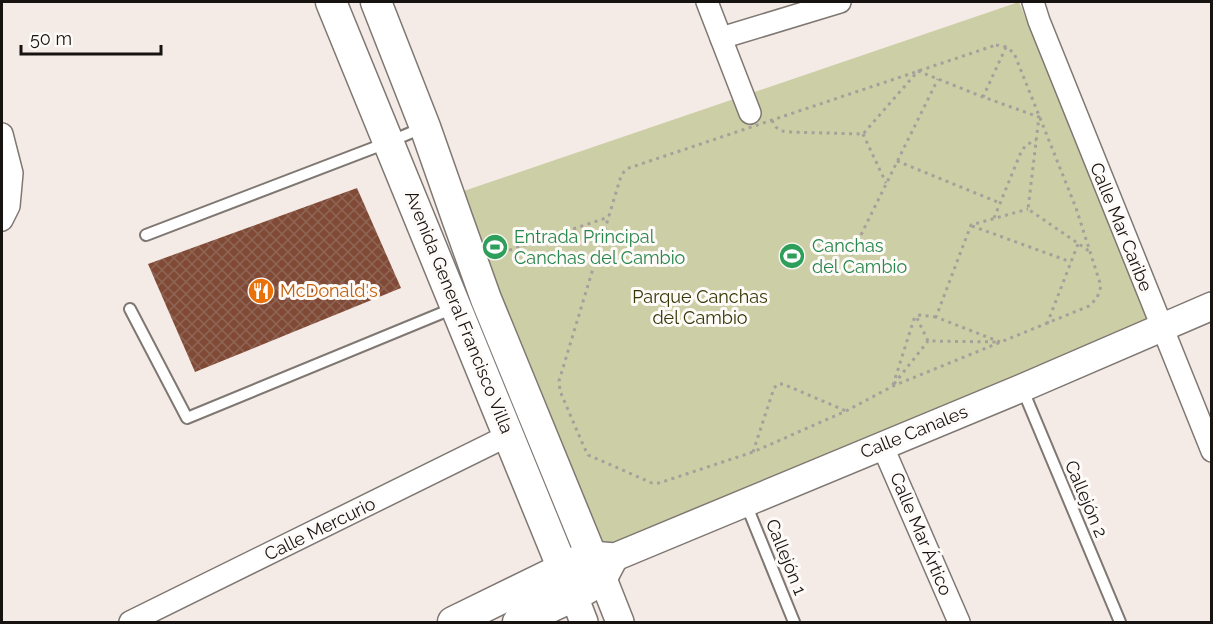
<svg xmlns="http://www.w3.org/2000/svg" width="1213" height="624" viewBox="0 0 1213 624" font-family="Raleway,sans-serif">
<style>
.park{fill:#cccfa6}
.building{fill:url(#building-cross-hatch)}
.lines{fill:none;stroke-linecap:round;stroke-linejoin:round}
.service-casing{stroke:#7f7772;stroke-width:14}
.minor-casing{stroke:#7f7772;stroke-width:24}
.tertiary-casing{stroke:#7f7772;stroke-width:30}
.secondary-casing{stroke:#7f7772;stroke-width:33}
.path{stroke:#a79f9b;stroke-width:3;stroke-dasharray:3 4.5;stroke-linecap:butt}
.service{stroke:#fff;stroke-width:10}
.minor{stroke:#fff;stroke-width:21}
.tertiary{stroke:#fff;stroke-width:27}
.secondary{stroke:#fff;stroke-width:30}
.labels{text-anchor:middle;stroke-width:6;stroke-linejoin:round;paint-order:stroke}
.street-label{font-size:18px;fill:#161311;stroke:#fefaf8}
.leisure-label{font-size:18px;fill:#27864d;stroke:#fefaf8;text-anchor:start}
.food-label{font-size:18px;fill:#c56008;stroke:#fefaf8;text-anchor:start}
.park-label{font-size:18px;fill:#353706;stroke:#fefaf8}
</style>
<defs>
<pattern id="building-cross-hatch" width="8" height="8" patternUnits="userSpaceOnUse" patternTransform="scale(1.5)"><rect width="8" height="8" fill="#814a36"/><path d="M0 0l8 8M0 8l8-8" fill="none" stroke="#8f6656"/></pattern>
</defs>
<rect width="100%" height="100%" fill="#f5ebe6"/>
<path class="park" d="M1019,2L1153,325L600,551L449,196Z"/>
<path class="building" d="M357,188L401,288L195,372L148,264Z"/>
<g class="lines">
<g class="service-casing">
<g id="service">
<path d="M146,235L389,142L422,128"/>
<path d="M130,309L187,418L454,308"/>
<path d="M1022,388L1120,622"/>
<path d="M746,504L794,622"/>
</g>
</g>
<g class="minor-casing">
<g id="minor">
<path d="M707,2L750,113"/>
<path d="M1033,2L1039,21L1212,451"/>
<path d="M721,38L840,2"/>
<path d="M2,134L12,173L9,206L2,220"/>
<path d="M882,445L959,622"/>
<path d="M130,622L509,435"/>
</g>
</g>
<g class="tertiary-casing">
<g id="tertiary">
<path d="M591,555L615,557L1022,388L1212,306"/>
<path d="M613,560L603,579L620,622"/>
<path d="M574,596L584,622"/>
</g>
</g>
<g class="secondary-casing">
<g id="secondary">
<path d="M331,2L574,596"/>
<path d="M376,2L425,127L457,218L486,299L591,555L603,579L574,596L518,622"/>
<path d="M453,622L580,560"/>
</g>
</g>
<g class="path">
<path d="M996,45L1006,47L1014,53L1076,208L1101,286L1097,298L1089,306L893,386L846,411L753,452L659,483H652L588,455L584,447L560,391L559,381L621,176L626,169Z"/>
<path d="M1006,47L983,97L1039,117L1028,209L1089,251"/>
<path d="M772,120C775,128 779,131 788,132L863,134L918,71L983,97"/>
<path d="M863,134L886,183"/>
<path d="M897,161L1000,203"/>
<path d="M994,218L1021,152L1026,145L1036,140"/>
<path d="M972,226L1071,262"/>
<path d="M495,255L609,217"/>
<path d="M851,255L938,79"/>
<path d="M936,317L920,315L916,316L928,341L998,342"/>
<path d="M1047,324L1078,244"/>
<path d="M1000,342L936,317L971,225L1028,209"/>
<path d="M894,384L928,341"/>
<path d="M893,385L914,319L916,316"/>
<path d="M753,452L774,388L778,384H783L846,411"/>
</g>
<use href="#service" class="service"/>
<use href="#minor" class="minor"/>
<use href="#tertiary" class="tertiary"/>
<use href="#secondary" class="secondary"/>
</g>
<defs>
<g id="stadium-disc" transform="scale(1.35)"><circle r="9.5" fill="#2e9e5b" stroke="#fefaf8"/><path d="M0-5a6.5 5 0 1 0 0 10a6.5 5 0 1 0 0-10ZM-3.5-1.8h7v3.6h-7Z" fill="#fff"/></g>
<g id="restaurant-disc" transform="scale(1.35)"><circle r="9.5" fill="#e8710a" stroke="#fefaf8"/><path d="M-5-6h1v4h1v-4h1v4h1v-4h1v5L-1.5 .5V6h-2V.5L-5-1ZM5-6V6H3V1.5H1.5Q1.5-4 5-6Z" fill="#fff"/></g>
</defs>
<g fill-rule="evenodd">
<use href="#stadium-disc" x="495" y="247"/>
<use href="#stadium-disc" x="792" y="256"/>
<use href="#restaurant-disc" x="261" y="291"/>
</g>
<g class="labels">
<g class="street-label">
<text transform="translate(1121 227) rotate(68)" y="6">Calle Mar Caribe</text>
<text transform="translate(459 312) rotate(68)" y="6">Avenida General Francisco Villa</text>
<text transform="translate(914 432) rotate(-22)" y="6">Calle Canales</text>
<text transform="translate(1086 499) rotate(67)" y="6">Callejón 2</text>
<text transform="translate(320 529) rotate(-26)" y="6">Calle Mercurio</text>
<text transform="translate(921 534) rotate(67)" y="6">Calle Mar Ártico</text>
<text transform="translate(786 557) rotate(68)" y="6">Callejón 1</text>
</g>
<g class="leisure-label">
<text x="514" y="243">Entrada Principal<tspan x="514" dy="21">Canchas del Cambio</tspan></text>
<text x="812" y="252">Canchas<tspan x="812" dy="21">del Cambio</tspan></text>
</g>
<g class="food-label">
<text x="280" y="297">McDonald's</text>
</g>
<g class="park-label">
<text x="700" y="303">Parque Canchas<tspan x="700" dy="21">del Cambio</tspan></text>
</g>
</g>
<rect width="1213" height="624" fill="none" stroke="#161311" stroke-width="6"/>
<path d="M21 45v9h140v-9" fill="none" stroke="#161311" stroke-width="3"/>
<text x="30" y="45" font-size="18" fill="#161311" stroke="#fefaf8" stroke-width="4.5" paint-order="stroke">50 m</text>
</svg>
